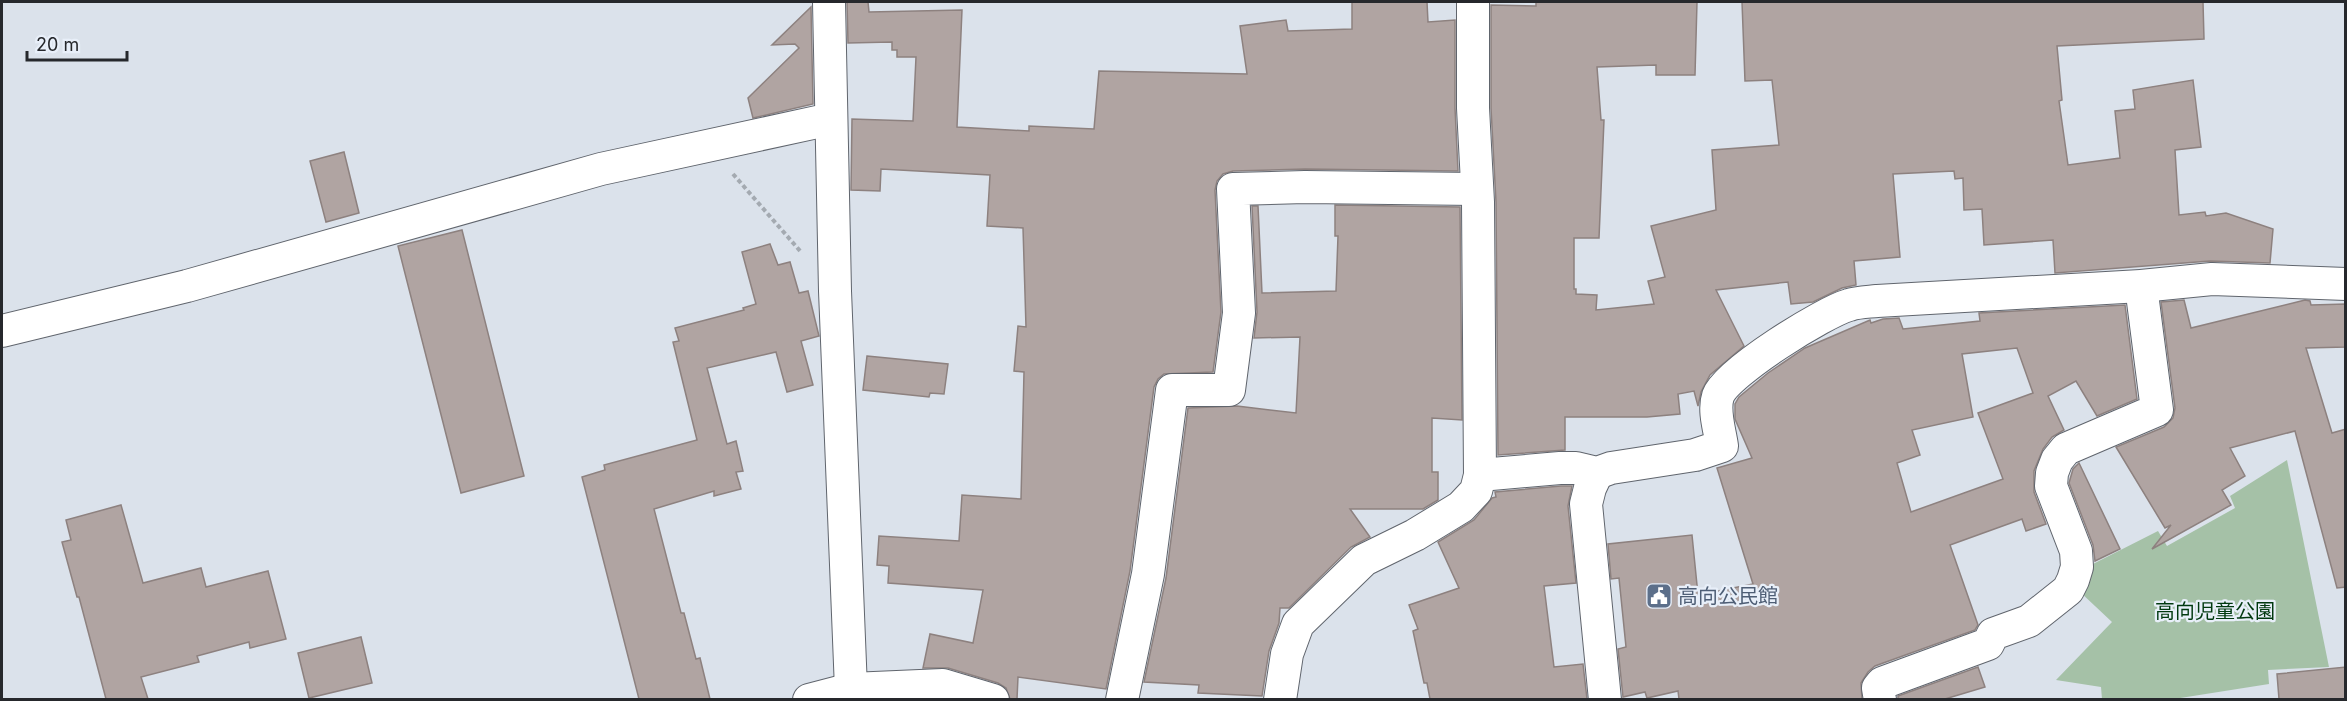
<svg xmlns="http://www.w3.org/2000/svg" width="2347" height="701" viewBox="0 0 2347 701" font-family="Inter,'Noto Sans JP',sans-serif">
<style>
.green{fill:#a5c1a7}
.building{fill:#b0a4a2;stroke:#8d817f;stroke-width:1.5;fill-rule:evenodd}
.lines{fill:none;stroke-linecap:round;stroke-linejoin:round}
.minor-casing{stroke:#60656d;stroke-width:34}
.path{stroke:#a4aab1;stroke-width:4;stroke-dasharray:4.5 3;stroke-linecap:butt}
.minor{stroke:#fff;stroke-width:32}
.labels{text-anchor:middle;stroke-width:4.5;stroke-linejoin:round;paint-order:stroke}
.service-label{font-size:20px;fill:#4e5e75;stroke:#e8eff9;text-anchor:start}
.park-label{font-size:20px;fill:#01390f;stroke:#e8eff9}
</style>
<rect width="100%" height="100%" fill="#dbe2eb"/>
<path class="green" d="M2287,460L2329,667L2268,670L2269,684L2174,699H2102L2101,687L2056,680L2112,622L2079,591L2089,566L2158,531L2167,546L2235,508L2230,496Z"/>
<g class="building">
<path d="M847,2H868L869,12L962,10L957,127L1029,131V126L1094,129L1099,71L1247,74L1240,26L1286,20L1288,31L1352,29V2H1427L1428,22L1455,20V108L1458,171L1305,169L1233,171L1223,174L1217,181L1215,190L1221,312L1213,372L1164,374L1158,379L1154,387L1130,571L1106,689L1018,677L1017,699H1010L1006,688L998,683L948,668H923L930,634L973,643L983,590L888,583L889,566L877,565L879,536L959,541L962,495L1021,499L1024,372L1014,371L1018,326L1026,327L1023,228L987,226L990,175L881,169L880,191L851,190L852,119L913,121L916,57H897V50H892V42L848,43Z"/>
<path d="M1536,2H1697L1695,75H1656V65L1597,67L1601,120H1604L1599,238H1574V289H1576V294L1597,295L1596,310L1654,304L1648,281L1665,277L1651,226L1716,210L1712,150L1779,145L1772,80L1745,81L1742,2H2203L2204,39L2057,46L2062,100L2059,101L2068,165L2120,158L2115,111L2135,109L2133,90L2193,80L2201,147L2175,150L2179,215L2205,212L2206,216L2226,213L2273,229L2270,263L2210,261L2055,273L2053,240L1984,245L1982,209L1964,210L1963,178L1955,179L1954,171L1893,174L1900,257L1854,261L1856,285L1842,288L1813,302L1791,304L1788,282L1716,290L1744,346L1710,375L1701,392L1698,406L1694,391L1678,394L1680,414L1647,417H1565V450L1498,455L1496,202L1491,108V5L1536,6Z"/>
<path d="M811,7L813,104L753,118L748,98L799,48L795,44L772,45Z"/>
<path d="M344,152L359,213L326,222L310,161Z"/>
<path d="M1335,205L1460,207L1462,420L1432,418V472H1438V500L1423,509H1350L1370,537L1351,547L1289,608H1280L1279,623L1269,651L1262,696L1198,693L1199,685L1144,682L1166,578L1188,408L1237,406L1296,413L1300,337L1254,338L1257,312L1252,206H1258L1262,293L1336,291L1338,236H1335Z"/>
<path d="M462,230L524,476L461,493L398,246Z"/>
<path d="M770,244L778,265L790,262L799,293L808,291L819,336L801,341L813,385L787,392L776,352L707,368L727,444L736,441L743,471L736,472L741,489L714,496V491L654,509L681,613H684L696,659L700,658L710,699H639L582,477L605,470L604,465L697,440L673,342L679,341L675,328L744,310L743,308L756,304L742,252Z"/>
<path d="M2184,300L2191,328L2305,300L2310,301L2311,305L2346,304V347L2306,348L2332,433L2346,429V587L2337,588L2295,431L2230,448L2245,476L2222,490L2231,505L2152,549L2171,525L2165,528L2116,447L2164,427L2173,418L2175,408L2161,302Z"/>
<path d="M2125,305L2137,399L2097,416L2076,381L2048,396L2064,430L2052,437L2043,449L2034,471V492L2046,524L2026,531L2022,519L1950,545L1978,625L1975,630L1875,666L1868,672L1861,683L1862,699H1679L1678,691L1647,698L1645,692L1623,697L1618,649L1626,647L1619,578L1611,579L1608,544L1692,535L1698,595L1753,584L1717,468L1752,458L1735,419V404L1739,397L1768,373L1805,348L1870,320L1871,323L1883,319L1899,318L1903,329L1980,321L1979,313ZM2017,348L2033,393L1978,413L2003,479L1911,512L1897,463L1920,455L1912,430L1973,417L1962,354Z"/>
<path d="M867,356L948,364L944,394L930,393L929,397L863,390Z"/>
<path d="M2079,463L2120,549L2095,561L2093,545L2069,483L2073,469Z"/>
<path d="M1561,486H1572L1568,506L1576,583L1544,586L1554,667L1583,664L1587,699H1430L1427,683H1424L1413,631L1418,629L1409,605L1459,588L1438,542L1474,520L1492,498L1496,497L1495,492Z"/>
<path d="M121,505L143,583L201,568L206,587L268,571L286,639L250,648L249,642L197,656L199,662L141,677L148,699H106L79,597H77L62,542L71,540L66,520Z"/>
<path d="M361,637L372,683L309,698L298,653Z"/>
<path d="M1978,667L1985,687L1945,699H1898V696Z"/>
<path d="M2346,667V699H2279L2277,674Z"/>
</g>
<g class="lines">
<g class="minor-casing">
<g id="minor">
<path d="M829,2L835,291L851,689"/>
<path d="M2,331L187,286L601,169L831,119"/>
<path d="M1597,473L1590,488L1586,504L1605,700"/>
<path d="M1480,475L1560,468H1576L1597,473L1611,468L1695,455L1722,446C1720,431 1713,411 1718,396C1727,372 1824,312 1849,305C1858,302 1868,302 1877,301L2141,286L2212,279L2346,284"/>
<path d="M809,700L851,689L943,685L993,700"/>
<path d="M1122,700L1148,574L1172,390H1229L1239,313L1233,189L1305,187L1476,189"/>
<path d="M1280,700L1287,654L1298,624L1364,560L1415,535L1461,507L1476,491L1480,475L1478,202L1473,108V2"/>
<path d="M1880,700L1878,688L1882,683L1988,644L1993,634L2029,621L2068,590L2073,580L2077,567L2076,551L2051,486L2052,473L2057,460L2066,449L2157,410L2141,286"/>
</g>
</g>
<path class="path" d="M733,174L801,252"/>
<use href="#minor" class="minor"/>
</g>
<defs>
<g id="civic-square" transform="scale(1.35)"><rect x="-9" y="-9" width="18" height="18" rx="4" fill="#5c6f8a" stroke="#e8eff9"/><path d="M-.6-6.5H3V-4.5H.6V-3L4-1V1h2V6H-6V1h2V-1L-.6-3ZM-1.2 2.5V6h2.4V2.5Z" fill="#fff"/></g>
</defs>
<g fill-rule="evenodd">
<use href="#civic-square" x="1659" y="596"/>
</g>
<g class="labels">
<g class="service-label">
<text x="1678" y="603">高向公民館</text>
</g>
<g class="park-label">
<text x="2215" y="618">高向児童公園</text>
</g>
</g>
<rect width="2347" height="701" fill="none" stroke="#26282c" stroke-width="6"/>
<path d="M27 51v9h100v-9" fill="none" stroke="#26282c" stroke-width="3"/>
<text x="36" y="51" font-size="18" fill="#26282c" stroke="#e8eff9" stroke-width="4.5" paint-order="stroke">20 m</text>
</svg>
